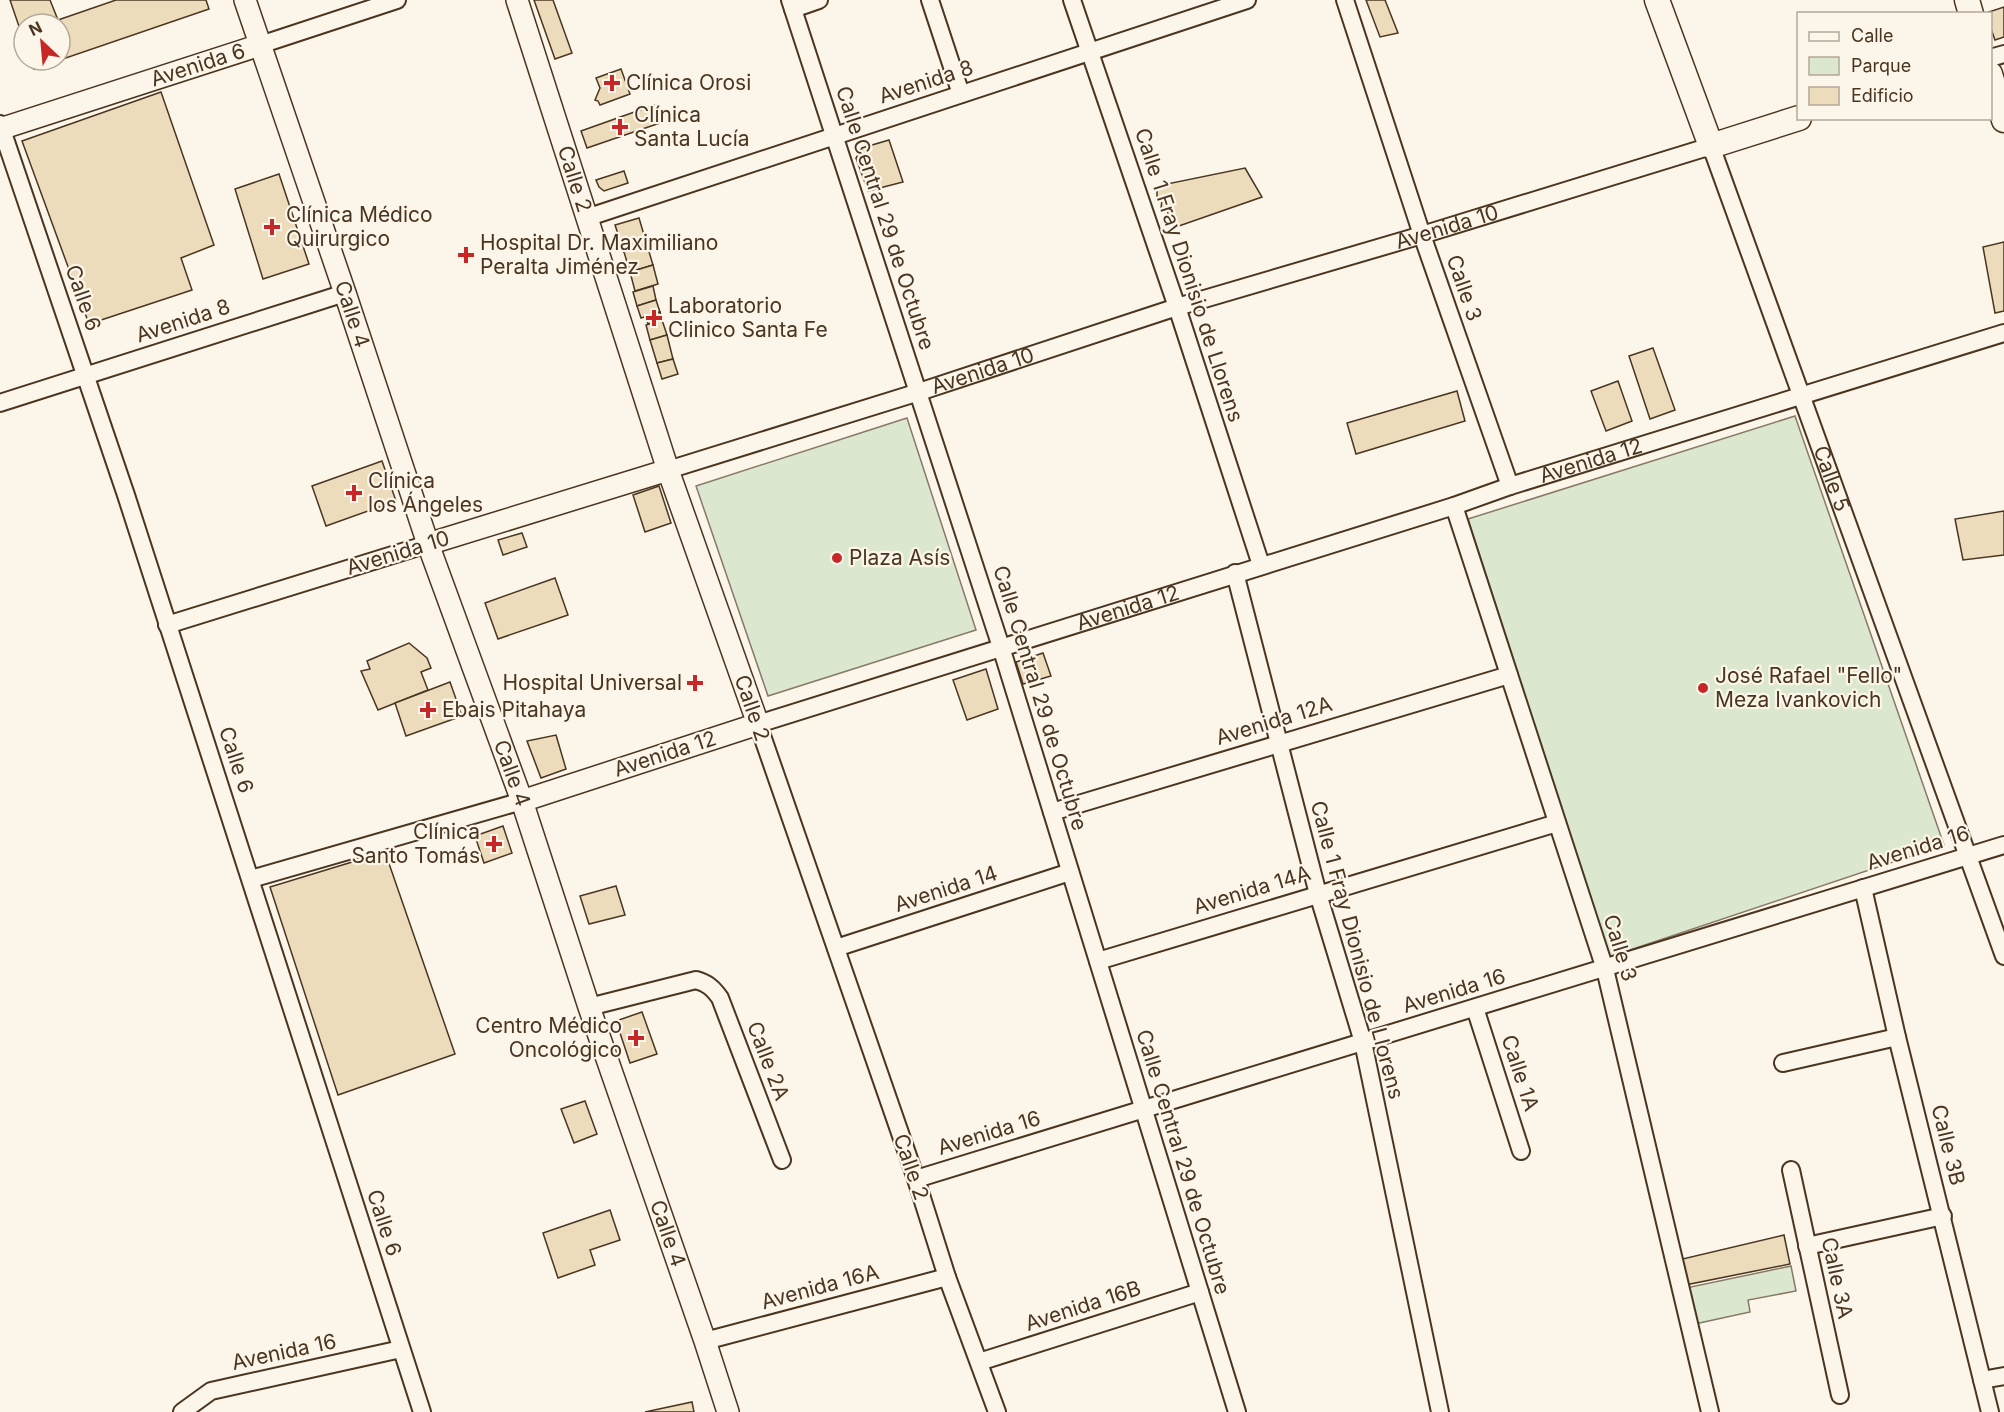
<svg xmlns="http://www.w3.org/2000/svg" width="2004" height="1412" viewBox="0 0 2004 1412" font-family="Inter,sans-serif">
<style>
.green{fill:#dce7d0;stroke:#887966;stroke-width:1.5}
.building{fill:#ecdcbc;stroke:#4a3520;stroke-width:1.5}
.lines{fill:none;stroke-linecap:round;stroke-linejoin:round}
.minor-casing{stroke:#4a3520;stroke-width:20}
.tertiary-casing{stroke:#4a3520;stroke-width:24}
.secondary-casing{stroke:#4a3520;stroke-width:27}
.minor{stroke:#fbf6e9;stroke-width:16}
.tertiary{stroke:#fbf6e9;stroke-width:21}
.secondary{stroke:#fbf6e9;stroke-width:24}
.poi-dot{fill:#c62828;stroke:#fbf6e9;stroke-width:2}
.labels{text-anchor:middle;stroke-width:4.5;stroke-linejoin:round;paint-order:stroke}
.street-label{font-size:21px;fill:#4a3520;stroke:#fbf6e9}
.poi-label{font-size:21px;fill:#4a3520;stroke:#fbf6e9;text-anchor:start}
</style>
<rect width="100%" height="100%" fill="#fbf6e9"/>
<g class="green">
<path d="M1795,416L1944,845L1609,957L1468,519Z"/>
<path d="M907,418L976,630L768,696L696,486Z"/>
<path d="M1791,1266L1796,1291L1748,1300L1750,1312L1690,1325L1681,1289Z"/>
</g>
<g class="building">
<path d="M10,0H50L58,20L116,0H206L209,9L60,60V24H24V41Z"/>
<path d="M534,0H553L572,53L555,59Z"/>
<path d="M1366,0H1385L1398,33L1380,37Z"/>
<path d="M2004,7V37L1995,40L1990,26V14L1986,13Z"/>
<path d="M31,60H59L34,69Z"/>
<path d="M621,69L630,94L600,105L598,101L595,100L600,88L596,78Z"/>
<path d="M161,92L214,245L181,258L192,290L89,324L22,141Z"/>
<path d="M654,105L660,123L587,148L581,131Z"/>
<path d="M889,140L903,182L868,191L856,158L862,148Z"/>
<path d="M1245,168L1262,197L1176,227L1173,216L1168,215L1167,208L1161,209L1162,199L1157,198V186Z"/>
<path d="M624,171L628,183L604,191L599,187L596,180Z"/>
<path d="M279,174L309,264L263,279L235,189Z"/>
<path d="M639,218L647,245L624,252L615,225Z"/>
<path d="M2004,242V311L1995,313L1983,247Z"/>
<path d="M647,245L653,265L630,272L624,252Z"/>
<path d="M653,265L658,284L635,291L630,272Z"/>
<path d="M653,286L656,300L637,306L633,292Z"/>
<path d="M656,300L660,312L641,318L637,306Z"/>
<path d="M660,312L662,320L648,324L646,317Z"/>
<path d="M662,320L667,335L650,340L646,325Z"/>
<path d="M667,335L673,359L657,363L650,340Z"/>
<path d="M1653,348L1675,410L1650,419L1629,356Z"/>
<path d="M673,359L678,374L662,379L657,363Z"/>
<path d="M1618,381L1632,421L1606,431L1591,391Z"/>
<path d="M1457,391L1465,421L1356,454L1347,423Z"/>
<path d="M382,461L396,501L326,526L312,486Z"/>
<path d="M659,486L671,523L645,532L633,495Z"/>
<path d="M2004,511V555L1963,560L1955,519Z"/>
<path d="M522,533L527,547L503,555L498,540Z"/>
<path d="M555,578L568,615L498,639L485,603Z"/>
<path d="M409,643L427,658L431,668L421,672L428,690L378,710L361,671L370,669L367,661Z"/>
<path d="M1043,653L1051,676L1023,684L1016,662Z"/>
<path d="M986,669L998,709L967,720L953,680Z"/>
<path d="M450,682L462,716L406,736L395,703Z"/>
<path d="M556,735L566,769L541,778L527,741Z"/>
<path d="M503,826L512,853L484,863L475,836Z"/>
<path d="M385,852L455,1054L338,1095L270,887Z"/>
<path d="M616,886L625,915L589,924L580,896Z"/>
<path d="M642,1012L657,1054L630,1063L616,1021Z"/>
<path d="M585,1101L597,1134L574,1143L561,1109Z"/>
<path d="M610,1210L620,1240L590,1250L595,1265L558,1278L543,1233Z"/>
<path d="M1784,1235L1790,1264L1680,1286L1674,1261Z"/>
<path d="M692,1402L694,1412H645Z"/>
</g>
<g class="lines">
<g class="minor-casing">
<g id="minor">
<path d="M790,0L1001,647L1237,1412"/>
<path d="M930,0L961,94"/>
<path d="M1072,0L1177,307L1261,565"/>
<path d="M1345,0L1422,235L1510,486"/>
<path d="M793,9L819,0"/>
<path d="M260,45L397,0"/>
<path d="M1990,58L2004,54"/>
<path d="M0,124L126,495L422,1412"/>
<path d="M586,218L1247,0"/>
<path d="M0,403L345,293"/>
<path id="s1" d="M668,470L919,392L1177,307L1422,235L1711,146L2004,956"/>
<path d="M1454,506L1605,969L1710,1412"/>
<path d="M1235,573L1318,894L1363,1042L1440,1412"/>
<path d="M167,625L428,544"/>
<path d="M1052,812L1509,675"/>
<path d="M251,879L522,801"/>
<path d="M1863,888L1897,1037L1990,1412"/>
<path d="M836,948L1070,872"/>
<path d="M1098,961L1557,823"/>
<path d="M589,1007L696,980C707,983 713,988 720,998L782,1160"/>
<path d="M1475,1008L1521,1151"/>
<path d="M1783,1063L1897,1037"/>
<path d="M1791,1170L1840,1395"/>
<path d="M916,1179L2004,845"/>
<path d="M1807,1246L1943,1216"/>
<path d="M705,1341L947,1277"/>
<path d="M979,1362L1200,1292"/>
<path d="M1982,1380L2004,1376"/>
<path d="M182,1412L211,1391L401,1349"/>
<path id="s2" d="M997,1412L947,1277L916,1179L758,724L1454,506L1510,486L2004,333"/>
</g>
</g>
<g class="tertiary-casing">
<g id="tertiary">
<path id="s3" d="M245,0L345,293L428,544L522,801L589,1007L705,1341L728,1412"/>
<path id="s4" d="M517,0L668,470L758,724L522,801"/>
<path id="s5" d="M0,129L260,45"/>
<path d="M428,544L668,470"/>
</g>
</g>
<g class="secondary-casing">
<g id="secondary">
<path d="M1657,0L1711,146L1799,118"/>
<path d="M1967,0L1971,14"/>
<path d="M1990,74L2004,120"/>
</g>
</g>
<use href="#minor" class="minor"/>
<use href="#tertiary" class="tertiary"/>
<use href="#secondary" class="secondary"/>
</g>
<g class="poi-dot">
<path d="M609 74h6v6h6v6h-6v6h-6v-6h-6v-6h6z"/>
<path d="M617 118h6v6h6v6h-6v6h-6v-6h-6v-6h6z"/>
<path d="M269 218h6v6h6v6h-6v6h-6v-6h-6v-6h6z"/>
<path d="M463 246h6v6h6v6h-6v6h-6v-6h-6v-6h6z"/>
<path d="M651 309h6v6h6v6h-6v6h-6v-6h-6v-6h6z"/>
<path d="M351 484h6v6h6v6h-6v6h-6v-6h-6v-6h6z"/>
<circle cx="837" cy="558" r="6"/>
<path d="M692 674h6v6h6v6h-6v6h-6v-6h-6v-6h6z"/>
<circle cx="1703" cy="688" r="6"/>
<path d="M425 701h6v6h6v6h-6v6h-6v-6h-6v-6h6z"/>
<path d="M491 835h6v6h6v6h-6v6h-6v-6h-6v-6h6z"/>
<path d="M633 1029h6v6h6v6h-6v6h-6v-6h-6v-6h6z"/>
</g>
<g class="labels">
<g class="street-label">
<text dy="7" stroke="none"><textPath href="#s5" startOffset="208">Avenida 6</textPath></text>
<text transform="translate(926 82) rotate(-18)" y="7">Avenida 8</text>
<text dy="7" stroke="none"><textPath href="#s4" startOffset="188">Calle 2</textPath></text>
<text transform="translate(885 218) rotate(72)" y="7">Calle Central 29 de Octubre</text>
<text dy="7" stroke="none"><textPath href="#s1" startOffset="816">Avenida 10</textPath></text>
<text transform="translate(1189 275) rotate(72)" y="7">Calle 1 Fray Dionisio de Llorens</text>
<text transform="translate(1464 288) rotate(71)" y="7">Calle 3</text>
<text transform="translate(83 298) rotate(71)" y="7">Calle 6</text>
<text dy="7" stroke="none"><textPath href="#s3" startOffset="332">Calle 4</textPath></text>
<text transform="translate(183 321) rotate(-18)" y="7">Avenida 8</text>
<text dy="7" stroke="none"><textPath href="#s1" startOffset="330">Avenida 10</textPath></text>
<text dy="7" stroke="none"><textPath href="#s2" startOffset="1602">Avenida 12</textPath></text>
<text dy="7" stroke="none"><textPath href="#s1" startOffset="1446">Calle 5</textPath></text>
<text transform="translate(398 553) rotate(-17)" y="7">Avenida 10</text>
<text dy="7" stroke="none"><textPath href="#s2" startOffset="1116">Avenida 12</textPath></text>
<text transform="translate(1040 698) rotate(73)" y="7">Calle Central 29 de Octubre</text>
<text transform="translate(752 708) rotate(71)" y="7">Calle 2</text>
<text transform="translate(1274 721) rotate(-17)" y="7">Avenida 12A</text>
<text transform="translate(665 754) rotate(-18)" y="7">Avenida 12</text>
<text transform="translate(236 760) rotate(72)" y="7">Calle 6</text>
<text dy="7" stroke="none"><textPath href="#s3" startOffset="818">Calle 4</textPath></text>
<text transform="translate(1918 848) rotate(-17)" y="7">Avenida 16</text>
<text transform="translate(946 889) rotate(-18)" y="7">Avenida 14</text>
<text transform="translate(1252 890) rotate(-17)" y="7">Avenida 14A</text>
<text transform="translate(1620 948) rotate(73)" y="7">Calle 3</text>
<text transform="translate(1357 950) rotate(75)" y="7">Calle 1 Fray Dionisio de Llorens</text>
<text transform="translate(1454 991) rotate(-17)" y="7">Avenida 16</text>
<text transform="translate(768 1061) rotate(69)" y="7">Calle 2A</text>
<text transform="translate(1520 1073) rotate(72)" y="7">Calle 1A</text>
<text transform="translate(989 1133) rotate(-17)" y="7">Avenida 16</text>
<text transform="translate(1948 1145) rotate(76)" y="7">Calle 3B</text>
<text transform="translate(1183 1162) rotate(73)" y="7">Calle Central 29 de Octubre</text>
<text transform="translate(911 1167) rotate(71)" y="7">Calle 2</text>
<text transform="translate(384 1223) rotate(72)" y="7">Calle 6</text>
<text dy="7" stroke="none"><textPath href="#s3" startOffset="1304">Calle 4</textPath></text>
<text transform="translate(1837 1278) rotate(78)" y="7">Calle 3A</text>
<text transform="translate(820 1287) rotate(-15)" y="7">Avenida 16A</text>
<text transform="translate(1083 1306) rotate(-18)" y="7">Avenida 16B</text>
<text transform="translate(284 1352) rotate(-12)" y="7">Avenida 16</text>
</g>
<g class="poi-label">
<text x="626" y="90">Clínica Orosi</text>
<text x="634" y="122">Clínica<tspan x="634" dy="24">Santa Lucía</tspan></text>
<text x="286" y="222">Clínica Médico<tspan x="286" dy="24">Quirurgico</tspan></text>
<text x="480" y="250">Hospital Dr. Maximiliano<tspan x="480" dy="24">Peralta Jiménez</tspan></text>
<text x="668" y="313">Laboratorio<tspan x="668" dy="24">Clinico Santa Fe</tspan></text>
<text x="368" y="488">Clínica<tspan x="368" dy="24">los Ángeles</tspan></text>
<text x="849" y="565">Plaza Asís</text>
<text x="1715" y="683">José Rafael "Fello"<tspan x="1715" dy="24">Meza Ivankovich</tspan></text>
<text x="682" y="690" text-anchor="end">Hospital Universal</text>
<text x="442" y="717">Ebais Pitahaya</text>
<text x="480" y="839" text-anchor="end">Clínica<tspan x="480" dy="24">Santo Tomás</tspan></text>
<text x="622" y="1033" text-anchor="end">Centro Médico<tspan x="622" dy="24">Oncológico</tspan></text>
</g>
</g>
<rect x="1797" y="12" width="195" height="108" fill="#fbf6e9" stroke="#b4a999" stroke-width="1.5"/>
<rect x="1809" y="32" width="30" height="9" fill="#fbf6e9" stroke="#b4a999" stroke-width="1.5"/>
<text x="1851" y="42" font-size="18" fill="#4a3520">Calle</text>
<rect x="1809" y="57" width="30" height="18" fill="#dce7d0" stroke="#b4a999" stroke-width="1.5"/>
<text x="1851" y="72" font-size="18" fill="#4a3520">Parque</text>
<rect x="1809" y="87" width="30" height="18" fill="#ecdcbc" stroke="#b4a999" stroke-width="1.5"/>
<text x="1851" y="102" font-size="18" fill="#4a3520">Edificio</text>
<g transform="translate(42 42) rotate(334)"><circle r="28" fill="#fbf6e9" stroke="#b4a999" stroke-width="1.5"/>
<path d="M0-4.5L10 22L0 15L-10 22Z" fill="#c62828"/>
<text y="-9" font-size="16" font-weight="bold" text-anchor="middle" fill="#4a3520">N</text>
</g>
</svg>
